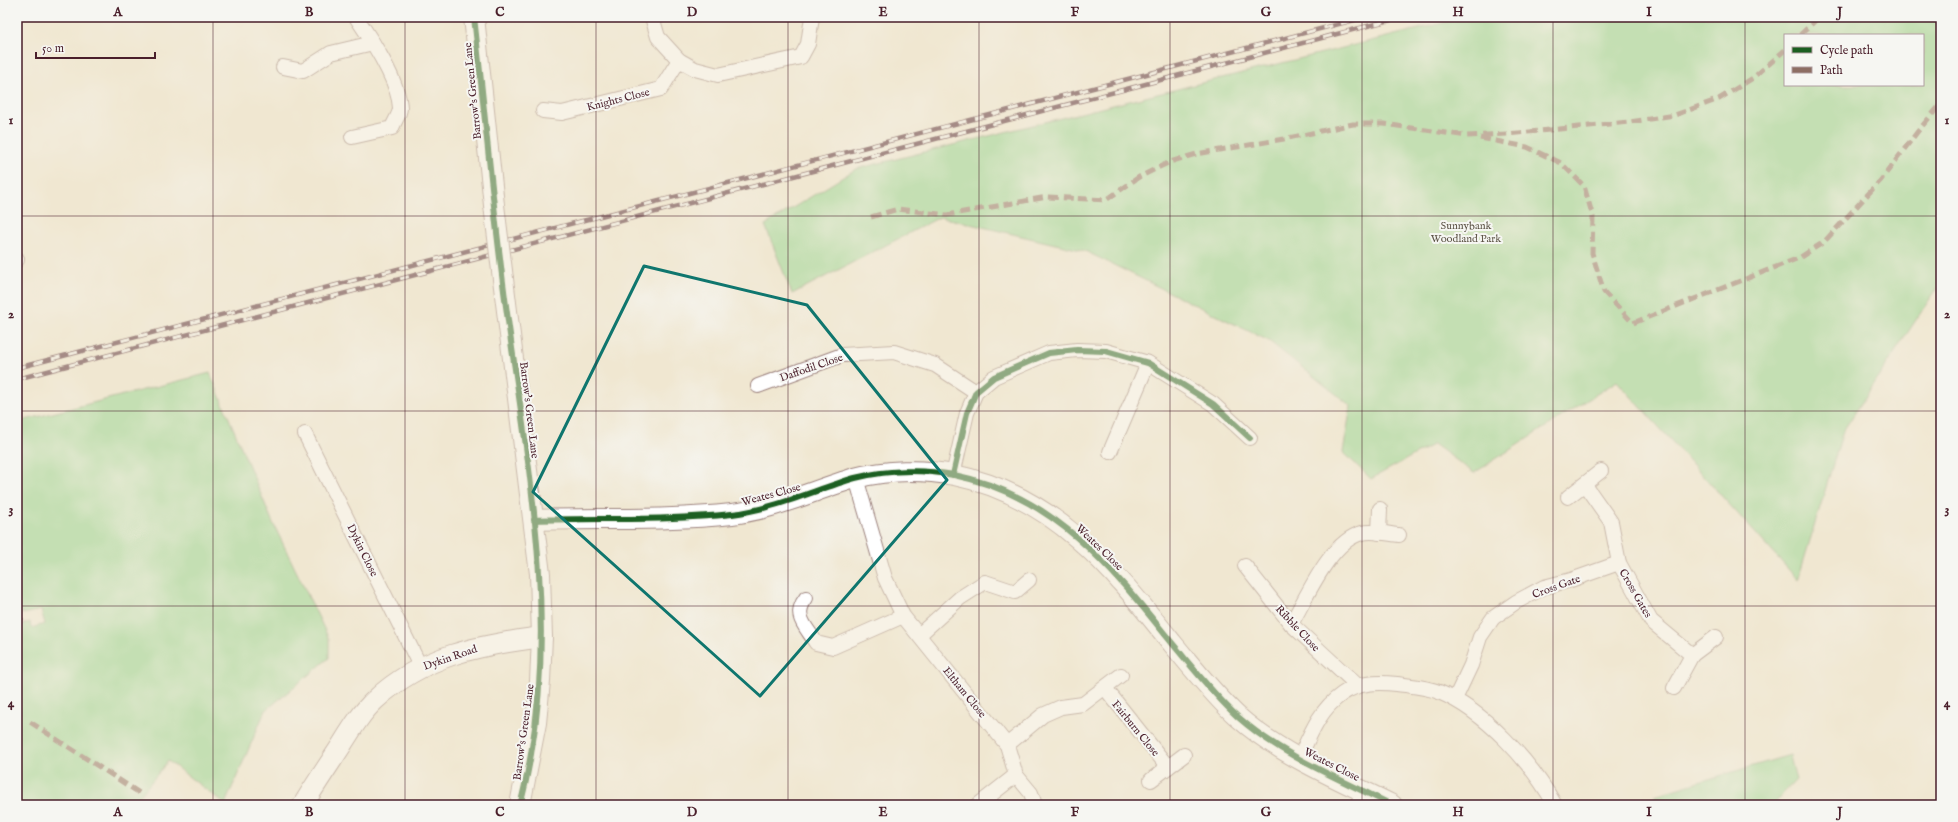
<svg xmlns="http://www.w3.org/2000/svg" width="1958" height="822" viewBox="0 0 1958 822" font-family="'IM FELL English',serif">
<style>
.green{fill:#8fd58e;stroke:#6c7a5c;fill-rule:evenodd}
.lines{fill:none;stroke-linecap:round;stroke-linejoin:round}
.street-casing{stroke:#9d837e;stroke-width:16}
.secondary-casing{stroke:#9d837e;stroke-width:22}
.street{stroke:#fff;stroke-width:14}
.secondary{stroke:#fff;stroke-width:20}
.rail-casing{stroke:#4a1f2b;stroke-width:4.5}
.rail{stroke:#f6f6f2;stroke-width:3;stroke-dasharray:9;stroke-linecap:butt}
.secondary-bridge-casing{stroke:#9d837e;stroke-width:22;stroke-linecap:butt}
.secondary-bridge{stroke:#fff;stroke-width:20}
.quiet{stroke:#8d6e63;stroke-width:5;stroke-dasharray:10 5;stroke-linecap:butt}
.cycleway-casing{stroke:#f6f6f2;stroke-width:8}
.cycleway{stroke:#1b5e20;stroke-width:6}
.marked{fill:none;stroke:#0f766e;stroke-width:3;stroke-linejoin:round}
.grid{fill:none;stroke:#4a1f2b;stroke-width:1;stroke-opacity:0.55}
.labels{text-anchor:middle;stroke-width:4;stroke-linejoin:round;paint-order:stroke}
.street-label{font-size:11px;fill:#4a1f2b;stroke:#f6f6f2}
.park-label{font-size:11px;fill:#5f5649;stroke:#f6f6f2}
.neatline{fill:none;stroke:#4a1f2b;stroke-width:1.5}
.grid-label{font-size:13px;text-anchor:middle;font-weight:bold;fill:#4a1f2b}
</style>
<rect width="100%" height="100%" fill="#f6f6f2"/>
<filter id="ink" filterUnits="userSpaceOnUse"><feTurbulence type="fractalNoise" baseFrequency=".025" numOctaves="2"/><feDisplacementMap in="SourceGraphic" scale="8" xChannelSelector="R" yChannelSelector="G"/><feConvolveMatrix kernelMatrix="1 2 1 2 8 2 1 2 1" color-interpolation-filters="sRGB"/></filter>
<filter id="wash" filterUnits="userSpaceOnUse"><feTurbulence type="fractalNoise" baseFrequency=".012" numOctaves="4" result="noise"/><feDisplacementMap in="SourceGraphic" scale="16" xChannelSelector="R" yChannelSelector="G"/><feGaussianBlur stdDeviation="0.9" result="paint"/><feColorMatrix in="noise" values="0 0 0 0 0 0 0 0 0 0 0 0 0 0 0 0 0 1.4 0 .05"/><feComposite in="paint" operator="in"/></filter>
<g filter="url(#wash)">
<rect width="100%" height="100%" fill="#f0e7d1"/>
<g class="green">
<path d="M1467,17H1941V282L1843,431L1798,580L1617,381L1474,473L1434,444L1371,479L1343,452L1351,406L1269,341L1085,251L940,217L792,294L765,225L856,169ZM1785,35H1923V85H1785Z"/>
<path d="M210,373L273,523L329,639V658L265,711L225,804L168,761L138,798L145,803L143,805H17V633L23,624L30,622L31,628L45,624L41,610L24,614L23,612L17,620V594L19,593L17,586V422Z"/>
<path d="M1790,755L1796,780L1772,805H1657L1655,795Z"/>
</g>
</g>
<g filter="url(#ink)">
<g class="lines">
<g class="street-casing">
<g id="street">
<path d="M652,17L658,37L679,60L695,69L718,75L801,57L808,44L812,17"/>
<path d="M283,67L303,71L331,53L373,43"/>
<path d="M543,111L562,113L661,89L679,60"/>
<path d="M352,137L392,128C394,122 400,114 400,108C399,81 371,39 356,17"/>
<path d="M17,259V260"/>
<path d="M758,386L842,355L894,352L935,365L976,392"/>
<path d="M305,434L420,666"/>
<path d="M1110,452L1148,363"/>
<path d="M953,475L967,413L976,392L994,377L1049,353L1077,350L1106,351L1148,363L1213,404L1250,438"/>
<path d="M856,478L885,578L903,616L1007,745L1016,775L978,805"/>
<path d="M1585,485L1611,522L1619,563L1651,621L1692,655L1674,688"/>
<path d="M1568,497L1601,471"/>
<path d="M1379,533L1380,509"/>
<path d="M1245,566L1291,624L1357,685"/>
<path d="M806,598C792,616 806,626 816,643L833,647L903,616"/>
<path d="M1291,624C1307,597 1330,541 1362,533C1372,530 1389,534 1399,535"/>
<path d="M919,635L960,598L985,582L1015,592L1029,580"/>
<path d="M1692,655L1716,637"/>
<path d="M1105,688L1168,767"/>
<path d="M1455,699L1471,665L1480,637L1493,618L1516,602L1544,587L1571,580L1619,563"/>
<path d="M1007,745L1043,715L1061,707L1083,704L1121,675"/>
<path d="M1299,759C1310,735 1319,710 1342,694C1359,682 1377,682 1397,684C1411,686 1426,687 1439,692C1485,711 1531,762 1555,805"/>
<path d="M1016,775L1031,793L1035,805"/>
<path d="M1151,780L1184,755"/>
<path d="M1357,805L1364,791"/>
</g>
</g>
<g class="secondary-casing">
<g id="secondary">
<path d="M474,17L494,205"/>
<path d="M503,279L540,574L542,637L540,681L536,723L520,805"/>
<path d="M534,520C599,518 667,521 732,514C775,509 814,490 855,478C886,470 922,469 954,475C1054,495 1112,568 1172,643C1193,668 1213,694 1238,717C1282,756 1340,779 1392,805"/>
<path d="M303,805C315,785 328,766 341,746C351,730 361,713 375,700C423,655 479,645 542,637"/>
</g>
</g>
<use href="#street" class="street"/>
<use href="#secondary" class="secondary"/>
<g class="rail-casing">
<g id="rail">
<path d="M17,368L1366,17"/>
<path d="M17,379L1402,17"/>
</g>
</g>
<use href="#rail" class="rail"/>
<g class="secondary-bridge-casing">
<path id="secondary-bridge" d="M494,205L503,279"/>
</g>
<use href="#secondary-bridge" class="secondary-bridge"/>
<g class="quiet">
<path d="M1800,35L1819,17"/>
<path d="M1480,138L1527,147L1561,163L1584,186L1593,217L1592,253L1604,292L1633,323L1799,258L1824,242L1881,180L1918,131L1941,104"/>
<path d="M871,217L898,209L947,215L1047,197L1106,200L1139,177L1170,162L1196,154L1284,139L1353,124H1384L1467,136L1508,134L1630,122L1675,115L1719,99L1753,78L1785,50"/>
<path d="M17,626L24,614"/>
<path d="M30,722L141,794"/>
</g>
<g class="cycleway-casing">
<g id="cycleway">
<path d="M474,17C485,113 493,210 506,306C526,453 557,607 531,754C528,771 525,788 520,805"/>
<path d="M953,475L967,413L976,392L994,377L1049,353L1077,350L1106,351L1148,363L1213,404L1250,438"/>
<path d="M534,520C599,518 667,521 732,514C775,509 814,490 855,478C886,470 922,469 954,475C1054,495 1112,568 1172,643C1193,668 1213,694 1238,717C1282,756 1340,779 1392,805"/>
</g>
</g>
<use href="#cycleway" class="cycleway"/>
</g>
</g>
<path d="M0 0H1958V822H0ZM644,266L807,305L947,480L760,696L533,492Z" fill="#f0e7d1" fill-opacity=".55" fill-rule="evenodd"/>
<path class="marked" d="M644,266L807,305L947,480L760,696L533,492Z"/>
<path class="grid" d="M213,17V805M405,17V805M596,17V805M788,17V805M979,17V805M1170,17V805M1362,17V805M1553,17V805M1745,17V805M17,216H1941M17,411H1941M17,606H1941"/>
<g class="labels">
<g class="street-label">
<text transform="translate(472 91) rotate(-96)" y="4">Barrow's Green Lane</text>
<text transform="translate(618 99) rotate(-14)" y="4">Knights Close</text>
<text transform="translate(811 367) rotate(-19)" y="4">Daffodil Close</text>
<text transform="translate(530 410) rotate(83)" y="4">Barrow's Green Lane</text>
<text transform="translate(771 494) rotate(-15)" y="4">Weates Close</text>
<text transform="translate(1100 547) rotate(44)" y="4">Weates Close</text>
<text transform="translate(363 550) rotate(64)" y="4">Dykin Close</text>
<text transform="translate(1556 586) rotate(-20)" y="4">Cross Gate</text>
<text transform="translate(1636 593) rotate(60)" y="4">Cross Gates</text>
<text transform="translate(1298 628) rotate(47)" y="4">Ribble Close</text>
<text transform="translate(450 657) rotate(-19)" y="4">Dykin Road</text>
<text transform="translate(965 692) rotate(51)" y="4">Eltham Close</text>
<text transform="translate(1136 728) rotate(51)" y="4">Fairburn Close</text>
<text transform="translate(523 732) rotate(-82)" y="4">Barrow's Green Lane</text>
<text transform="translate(1332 764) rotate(27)" y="4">Weates Close</text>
</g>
<g class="park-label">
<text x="1466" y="229">Sunnybank<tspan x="1466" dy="13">Woodland Park</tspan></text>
</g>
</g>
<rect width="1958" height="822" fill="none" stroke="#f6f6f2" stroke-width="44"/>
<rect x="1784" y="34" width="140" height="52" fill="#f6f6f2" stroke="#b1a0a2"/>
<rect x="1792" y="47" width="20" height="6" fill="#1b5e20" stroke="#b1a0a2"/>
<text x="1820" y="54" font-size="12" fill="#4a1f2b">Cycle path</text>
<rect x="1792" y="67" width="20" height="6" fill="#8d6e63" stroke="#b1a0a2"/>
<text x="1820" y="74" font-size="12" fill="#4a1f2b">Path</text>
<path d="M36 52v6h119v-6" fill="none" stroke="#4a1f2b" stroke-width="2"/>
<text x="42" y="52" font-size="12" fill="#4a1f2b" stroke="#f6f6f2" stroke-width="3" paint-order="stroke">50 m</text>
<rect x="22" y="22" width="1914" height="778" class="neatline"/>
<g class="grid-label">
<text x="118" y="16">A</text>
<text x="309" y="16">B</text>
<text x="500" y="16">C</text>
<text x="692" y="16">D</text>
<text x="883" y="16">E</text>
<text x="1075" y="16">F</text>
<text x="1266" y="16">G</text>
<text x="1458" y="16">H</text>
<text x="1649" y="16">I</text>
<text x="1840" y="16">J</text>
<text x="11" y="124">1</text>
<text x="1947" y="124">1</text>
<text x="11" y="318">2</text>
<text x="1947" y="318">2</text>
<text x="11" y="513">3</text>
<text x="1947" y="513">3</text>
<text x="11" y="707">4</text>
<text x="1947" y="707">4</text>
<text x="118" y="816">A</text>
<text x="309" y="816">B</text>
<text x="500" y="816">C</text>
<text x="692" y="816">D</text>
<text x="883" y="816">E</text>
<text x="1075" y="816">F</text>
<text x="1266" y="816">G</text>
<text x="1458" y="816">H</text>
<text x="1649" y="816">I</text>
<text x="1840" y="816">J</text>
</g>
</svg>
